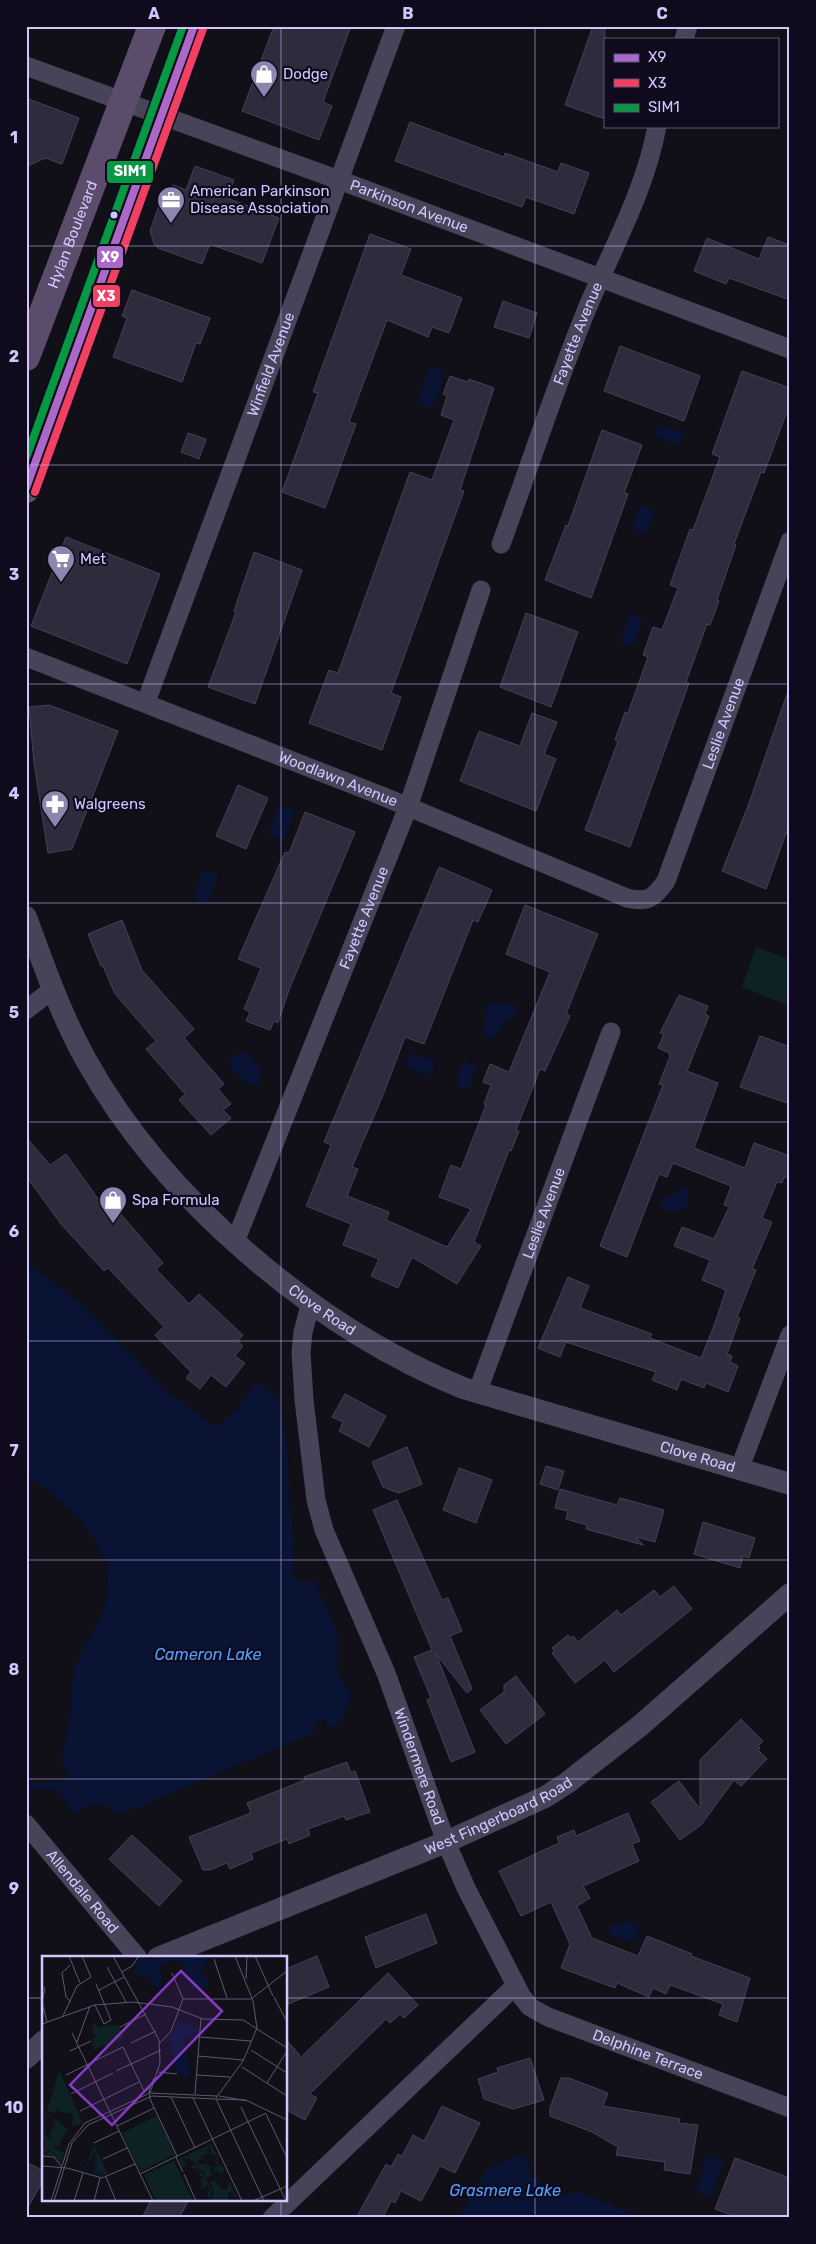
<svg xmlns="http://www.w3.org/2000/svg" width="816" height="2244" viewBox="0 0 816 2244" font-family="Rubik,sans-serif">
<style>
.green{fill:#0e2124}
.water{fill:#091435}
.building{fill:#2f2b3c;stroke:#464057}
.lines{fill:none;stroke-linecap:round;stroke-linejoin:round}
.minor{stroke:#474359;stroke-width:19}
.tertiary{stroke:#474359;stroke-width:22}
.primary{stroke:#5c4c6b;stroke-width:28}
.bus-1-casing{stroke:#0f0b1c;stroke-width:11}
.bus-2-casing{stroke:#0f0b1c;stroke-width:11}
.bus-3-casing{stroke:#0f0b1c;stroke-width:11}
.bus-1{stroke:#ac68c9;stroke-width:8}
.bus-2{stroke:#f24062;stroke-width:8}
.bus-3{stroke:#069842;stroke-width:8}
.grid{fill:none;stroke:#d2c6ff;stroke-width:1;stroke-opacity:0.55}
.bus-dot{fill:#d2c6ff;stroke:#0f0b1c;stroke-width:2}
.labels{text-anchor:middle;stroke-width:4.5;stroke-linejoin:round;paint-order:stroke}
.poi-label{font-size:15px;fill:#d2c6ff;stroke:#0f0b1c;text-anchor:start}
.street-label{font-size:15px;fill:#d2c6ff;stroke:#0f0b1c}
.water-label{font-size:16px;font-style:italic;fill:#549eff;stroke:#0f0b1c}
.inset-river{fill:none;stroke:#091435;stroke-width:2.5}
.inset-road{fill:none;stroke:#5e5874;stroke-width:1}
.view{fill:#843bc5;fill-opacity:0.15;stroke:#843bc5;stroke-width:2.5}
.inset-edge{fill:none;stroke:#d2c6ff;stroke-width:2.5}
.line-badge{stroke:#0f0b1c;stroke-width:2}
.badge-label{font-size:14px;text-anchor:middle;font-weight:bold;fill:#fff}
.neatline{fill:none;stroke:#d2c6ff;stroke-width:2}
.grid-label{font-size:16px;text-anchor:middle;font-weight:bold;fill:#d2c6ff}
</style>
<rect width="100%" height="100%" fill="#110f18"/>
<path class="green" d="M756,947L786,958L790,949V1006L742,987Z"/>
<g class="water">
<path d="M437,368L445,374L434,406L425,407L418,400L429,369Z"/>
<path d="M660,424L683,433L679,445L655,436Z"/>
<path d="M646,505L654,513L647,530L639,533L634,530L632,524L639,507Z"/>
<path d="M629,614L643,619L633,646L620,642Z"/>
<path d="M280,805L295,811L284,840L268,834Z"/>
<path d="M204,870L218,876L208,901H201L194,895Z"/>
<path d="M493,1002L514,1004L517,1013L501,1026L495,1037L488,1039L483,1034L482,1028L485,1022L487,1005Z"/>
<path d="M239,1052L248,1054C256,1062 266,1074 258,1085H248C241,1075 225,1072 231,1057Z"/>
<path d="M412,1052L435,1062L429,1076L405,1066Z"/>
<path d="M464,1061L476,1066L470,1087L463,1090C451,1083 460,1071 464,1061Z"/>
<path d="M680,1188L687,1190L690,1195L685,1208L677,1211L664,1210L661,1205L662,1199L674,1195Z"/>
<path d="M26,1263L81,1303L166,1391L216,1427L238,1409L255,1384L263,1385L275,1396L280,1406L288,1456L289,1500L294,1536L293,1578L300,1582L315,1581L337,1633V1672L352,1695L340,1722L330,1728L325,1719L314,1723L316,1732L119,1815C101,1798 95,1802 75,1814L56,1789L26,1790V1783L62,1782L69,1776L61,1761L71,1710L73,1669L105,1608L109,1565L81,1519L43,1486L26,1477Z"/>
<path d="M629,1921L634,1923L639,1930C636,1943 630,1942 620,1938C616,1936 613,1938 609,1934L610,1925Z"/>
<path d="M522,2154L530,2167L529,2177L540,2178L541,2198L579,2192L643,2218H458L487,2168Z"/>
<path d="M708,2155L724,2161L711,2197L695,2191Z"/>
</g>
<g class="building">
<path d="M274,26H351L323,102L332,106L319,140L242,111Z"/>
<path d="M593,26H605V119L565,105Z"/>
<path d="M26,98L79,118L62,164L45,158L26,167Z"/>
<path d="M410,122L504,157L505,153L558,172L561,163L589,173L574,214L526,197L522,207L395,161Z"/>
<path d="M195,166L234,180L227,198L279,218L262,263L210,244L202,264L158,248L154,244L150,231L162,197L168,200L173,185L186,190Z"/>
<path d="M370,234L411,249L401,275L462,298L449,333L432,327L428,337L387,320L349,422L356,424L325,508L282,492L318,393L313,392Z"/>
<path d="M768,237L790,245V300L729,278L726,284L694,271L707,238L759,259Z"/>
<path d="M132,290L210,318L200,344L196,343L182,382L113,357L127,318L122,316Z"/>
<path d="M503,301L537,313L529,338L494,327Z"/>
<path d="M620,346L700,376L684,421L604,391Z"/>
<path d="M742,371L790,388V403L764,473L761,472L734,544L736,545L717,600L719,601L710,625L707,624L686,682L689,683L630,847L585,830L618,741L615,740L625,712L628,713L648,657L643,655L653,627L662,630L678,588L670,585L690,529L693,530L720,457L712,454Z"/>
<path d="M450,376L468,382L469,379L494,388L460,490L464,491L391,693L401,697L382,750L309,723L329,670L338,673L410,472L432,480L454,420L441,415L447,396L443,394Z"/>
<path d="M602,430L642,445L624,493L628,494L591,598L545,580L566,525L568,526Z"/>
<path d="M188,433L206,439L199,459L181,452Z"/>
<path d="M66,537L160,574L127,664L31,626Z"/>
<path d="M254,552L302,570L255,704L208,687L236,612L234,611Z"/>
<path d="M526,613L578,632L551,707L500,687Z"/>
<path d="M788,691H790V822L766,889L722,871L748,806Z"/>
<path d="M49,705L118,731L72,849L48,853L34,763L29,707Z"/>
<path d="M532,713L557,722L544,754L556,759L536,811L460,781L479,731L520,746Z"/>
<path d="M238,785L268,798L246,849L216,836Z"/>
<path d="M305,812L355,832L289,990L278,1023L274,1021L270,1030L246,1021L250,1012L244,1009L261,968L238,959L285,852L289,853Z"/>
<path d="M439,867L492,890L478,922L473,920L424,1044L405,1037L383,1095L352,1167L358,1169L347,1196L389,1212L386,1220L447,1247L471,1209L439,1197L451,1165L461,1169L486,1105L484,1104L491,1085L483,1082L490,1064L509,1072L550,972L506,954L525,905L598,934L566,1014L570,1016L545,1071L540,1069L516,1130L519,1131L511,1151L509,1150L474,1242L481,1246L457,1284L412,1257L398,1288L371,1276L379,1259L343,1245L351,1224L306,1206L331,1145L324,1142Z"/>
<path d="M122,920L142,970L194,1029L184,1038L224,1084L218,1089L231,1104L223,1110L231,1118L211,1135L179,1100L185,1094L146,1049L156,1041L115,994L103,966H101L88,934Z"/>
<path d="M679,995L708,1006L705,1014L709,1016L687,1071L718,1083L694,1148L745,1168L754,1143L790,1156V1179L784,1177L782,1183L777,1182L762,1218L772,1222L752,1269L756,1270L737,1317L740,1318L727,1354L732,1356L730,1362L738,1366L728,1392L706,1383L704,1388L681,1379L677,1390L652,1380L656,1372L566,1342L560,1357L538,1348L568,1277L589,1286L580,1308L652,1334L650,1338L701,1358L715,1323L726,1290L702,1280L710,1260L674,1246L682,1227L714,1239L729,1207L724,1205L731,1186L673,1163L667,1177L659,1174L627,1257L600,1246L663,1085L659,1084L670,1056L669,1053L658,1048L664,1034L660,1033Z"/>
<path d="M760,1036L790,1047V1104L740,1087Z"/>
<path d="M26,1137L50,1165L66,1154L106,1210L113,1205L163,1263L156,1269L189,1304L199,1294L243,1335L238,1341L243,1346L235,1356L245,1363L226,1387L211,1375L200,1389L186,1378L191,1372L155,1335L164,1327L108,1268L104,1271L61,1224L26,1176Z"/>
<path d="M345,1394L386,1416L369,1447L339,1431L343,1422L332,1417Z"/>
<path d="M407,1447L422,1484L399,1493L383,1487L372,1462Z"/>
<path d="M546,1466L564,1471L558,1490L540,1484Z"/>
<path d="M459,1468L492,1480L476,1523L443,1510Z"/>
<path d="M560,1489L617,1505L620,1498L664,1510L655,1542L636,1537L643,1545L586,1529L587,1525L566,1519L568,1511L555,1508Z"/>
<path d="M397,1500L442,1600L448,1598L462,1631L450,1636L472,1689L467,1693L436,1654L475,1752L451,1762L427,1700L431,1698L414,1657L432,1650L373,1510Z"/>
<path d="M703,1522L755,1538L749,1558L743,1556L740,1568L694,1554Z"/>
<path d="M674,1586L692,1609L614,1672L605,1660L575,1683L552,1653L555,1651L552,1648L568,1635L570,1638L573,1636L578,1642L617,1610L621,1615L654,1590L660,1597Z"/>
<path d="M516,1676L545,1714L506,1744L480,1710L504,1692V1685Z"/>
<path d="M741,1719L763,1741L758,1746L760,1748L758,1750L767,1759L741,1786L734,1780L701,1825L680,1840L651,1802L679,1781L700,1809V1760Z"/>
<path d="M347,1762L351,1773L355,1771L370,1812L346,1820L344,1816L308,1829L310,1835L289,1844L287,1839L251,1853L253,1859L230,1869L227,1863L210,1870H203L189,1837L251,1813L247,1803L305,1780L304,1777Z"/>
<path d="M628,1813L640,1841L632,1844L639,1861L583,1886L590,1898L577,1906L592,1938L638,1956L647,1936L692,1954L691,1956L750,1978L737,2022L719,2015L723,2004L670,1985L666,1994L653,1988L649,1997L617,1983L615,1988L561,1968L570,1944L551,1902L521,1916L499,1871L559,1843L557,1837L574,1830L576,1836Z"/>
<path d="M132,1835L182,1881L159,1906L109,1859Z"/>
<path d="M426,1914L437,1943L376,1968L365,1937Z"/>
<path d="M317,1956L329,1987L286,2005V1969Z"/>
<path d="M388,1973L418,2005L404,2018L400,2014L390,2023L386,2019L310,2094L317,2098L305,2120L286,2110V2039L301,2057Z"/>
<path d="M530,2058L544,2100L513,2109L484,2099L478,2079L498,2072L497,2068Z"/>
<path d="M561,2078H569L608,2093L603,2106L680,2119L679,2123L698,2125L690,2174L664,2170L665,2162L616,2155L618,2147L592,2132L550,2116V2108Z"/>
<path d="M442,2106L480,2123L455,2173L440,2166L421,2201L401,2191L395,2203L391,2201L383,2218H356L386,2164L391,2167L398,2154L402,2156L413,2135L424,2141Z"/>
<path d="M735,2158L790,2178V2218H739L715,2209Z"/>
<path d="M26,2162L44,2171V2179L26,2211Z"/>
<path d="M151,2200H189L179,2218H142Z"/>
</g>
<g class="lines">
<g class="minor">
<path d="M684,39L688,26"/>
<path id="s1" d="M26,66L339,180L790,349"/>
<path id="s2" d="M501,544C529,468 554,391 584,316C609,254 645,193 657,126"/>
<path id="s3" d="M26,657L382,796L627,898C648,903 654,898 666,881L790,541"/>
<path id="s4" d="M146,702L396,26"/>
<path d="M26,1010L52,990"/>
<path id="s5" d="M235,1242L408,807L481,590"/>
<path id="s6" d="M311,1302L303,1332L301,1352L304,1400L316,1500L324,1530L386,1673L446,1842L466,1888L522,1997L530,2007L548,2017L790,2108"/>
<path id="s7" d="M477,1393L611,1032"/>
<path d="M739,1470L790,1335"/>
<path id="s8" d="M26,1824L138,1958"/>
<path d="M272,2218L515,1986"/>
</g>
<g class="tertiary">
<path id="s9" d="M26,917C44,966 61,1015 86,1060C164,1200 316,1328 463,1388L790,1484"/>
<path id="s10" d="M158,1958L446,1842L545,1797L567,1783L641,1725L790,1594"/>
<path d="M26,2058L44,2041"/>
</g>
<g class="primary">
<path id="s11" d="M26,357L152,26"/>
<path d="M26,489L104,269L194,26"/>
</g>
<g class="bus-1-casing">
<path id="bus-1" d="M26,488L194,26"/>
</g>
<g class="bus-2-casing">
<path id="bus-2" d="M35,492L203,29"/>
</g>
<g class="bus-3-casing">
<path id="bus-3" d="M26,458L183,26"/>
</g>
<use href="#bus-1" class="bus-1"/>
<use href="#bus-2" class="bus-2"/>
<use href="#bus-3" class="bus-3"/>
</g>
<path class="grid" d="M281,26V1958M535,26V2218M26,246H790M26,465H790M26,684H790M26,903H790M26,1122H790M26,1341H790M26,1560H790M26,1779H790M26,1998H44M286,1998H790M281,2200V2218"/>
<defs>
<g id="shop-pin" transform="scale(1.4375)"><path d="M0 17L-7.5 6A9.5 9.5 0 1 1 7.5 6Z" fill="#8e86ae" stroke="#0f0b1c"/><path d="M-5-2.5h2.3a2.7 3.5 0 0 1 5.4 0H5L5.5 6h-11ZM-1.5-2.5h3a1.5 2.3 0 0 0-3 0Z" fill="#fff"/></g>
<g id="office-pin" transform="scale(1.4375)"><path d="M0 17L-7.5 6A9.5 9.5 0 1 1 7.5 6Z" fill="#8e86ae" stroke="#0f0b1c"/><path d="M-6-3h4V-5.5h4V-3h4V5H-6ZM-1-4.5V-3h2v-1.5ZM-6 0V1H6V0Z" fill="#fff"/></g>
<g id="supermarket-pin" transform="scale(1.4375)"><path d="M0 17L-7.5 6A9.5 9.5 0 1 1 7.5 6Z" fill="#8e86ae" stroke="#0f0b1c"/><path d="M-6-5.5h2.5l.6 2H6L4.5 2H-2.5L-4.4-4H-6ZM-1.5 3.2a1.3 1.3 0 1 0 .1 0ZM3 3.2a1.3 1.3 0 1 0 .1 0Z" fill="#fff"/></g>
<g id="pharmacy-pin" transform="scale(1.4375)"><path d="M0 17L-7.5 6A9.5 9.5 0 1 1 7.5 6Z" fill="#8e86ae" stroke="#0f0b1c"/><path d="M-2-6h4v4h4v4h-4v4h-4v-4h-4v-4h4Z" fill="#fff"/></g>
</defs>
<g fill-rule="evenodd">
<use href="#shop-pin" x="264" y="74"/>
<use href="#office-pin" x="171" y="200"/>
<use href="#supermarket-pin" x="61" y="559"/>
<use href="#pharmacy-pin" x="55" y="804"/>
<use href="#shop-pin" x="113" y="1200"/>
</g>
<circle class="bus-dot" cx="114" cy="215" r="4.5"/>
<g class="labels">
<g class="poi-label">
<text x="283" y="79">Dodge</text>
<text x="190" y="196">American Parkinson<tspan x="190" dy="17">Disease Association</tspan></text>
<text x="80" y="564">Met</text>
<text x="74" y="809">Walgreens</text>
<text x="132" y="1205">Spa Formula</text>
</g>
<g class="street-label">
<text dy="5" stroke="none"><textPath href="#s1" startOffset="408">Parkinson Avenue</textPath></text>
<text dy="5" stroke="none"><textPath href="#s11" startOffset="131">Hylan Boulevard</textPath></text>
<text dy="5" stroke="none"><textPath href="#s2" startOffset="224">Fayette Avenue</textPath></text>
<text dy="5" stroke="none"><textPath href="#s4" startOffset="360">Winfield Avenue</textPath></text>
<text dy="5" stroke="none"><textPath href="#s3" startOffset="862">Leslie Avenue</textPath></text>
<text dy="5" stroke="none"><textPath href="#s3" startOffset="335">Woodlawn Avenue</textPath></text>
<text dy="5" stroke="none"><textPath href="#s5" startOffset="349">Fayette Avenue</textPath></text>
<text dy="5" stroke="none"><textPath href="#s7" startOffset="192">Leslie Avenue</textPath></text>
<text dy="5" stroke="none"><textPath href="#s9" startOffset="502">Clove Road</textPath></text>
<text dy="5" stroke="none"><textPath href="#s9" startOffset="908">Clove Road</textPath></text>
<text dy="5" stroke="none"><textPath href="#s6" startOffset="486">Windermere Road</textPath></text>
<text dy="5" stroke="none"><textPath href="#s10" startOffset="369">West Fingerboard Road</textPath></text>
<text dy="5" stroke="none"><textPath href="#s8" startOffset="88">Allendale Road</textPath></text>
<text dy="5" stroke="none"><textPath href="#s6" startOffset="879">Delphine Terrace</textPath></text>
</g>
<g class="water-label">
<text x="208" y="1660">Cameron Lake</text>
<text x="505" y="2196">Grasmere Lake</text>
</g>
</g>
<g transform="translate(42 1956)">
<rect width="245" height="245" fill="#110f18"/>
<path d="M52,66L57,71L77,69L81,82L52,94L50,88L54,79L50,77ZM17,114L41,167L30,171L31,158L18,156L15,152L14,157L6,156L0,175L5,177L0,180V172ZM115,160L133,198L98,216L80,177ZM10,164L19,165L18,168L27,173L18,185V192L13,189L12,193L22,196L19,208L10,199H0L11,194L0,196L4,187L0,181L5,180L11,184L7,178L14,167ZM52,188L66,218L61,221L52,217V196L42,215ZM169,188L175,199H170L167,189L164,199L159,200L164,205L167,202L166,206L159,203L156,204L157,208L165,207L163,214L165,209L171,211L168,213L171,219L173,210L176,209L174,208L176,204L171,206L176,201L177,211L179,208L183,215L176,218V214L172,216L174,218L164,222L170,236L168,245H164L168,243L165,239L168,232L164,229L162,233L159,232L160,227H157L162,224L157,225L162,222L158,220L157,215L163,220L162,215L155,213L156,209L154,213L147,211L155,208L145,202L140,203L144,208L141,212L137,203ZM132,205L151,245H114L102,219ZM179,222L177,226L176,223L173,225L180,232L176,233H185L187,225L194,240L193,242L190,236L186,237V245H178L176,239L177,244L169,245L172,235L167,226Z" fill="#0e2124"/>
<path d="M119,0H169L158,15L169,29L149,34L141,7L137,4L125,5L118,11L120,35L107,22L92,16L99,2L105,1L113,6ZM137,65L153,71L156,77L141,84L149,119L142,121L133,114L129,86H124Z" fill="#091435"/>
<path class="inset-river" d="M53,196L54,215L63,220"/>
<path class="inset-road" d="M27,0L38,27M71,0L117,84L118,107L108,137M213,0L231,40M172,3L185,42M28,9L20,17L24,41L28,45M65,11L84,46M80,16L90,10L97,0M130,17L141,43M204,23L205,0M0,30L3,33L0,46L5,66M57,34L82,21M232,41L245,66M141,43H209L245,15M53,49L62,68L69,64L54,28M21,60L35,30L49,21L40,0M0,68L53,49L91,46L130,51L161,63L201,64L245,92M78,71L104,58M30,77L111,245M158,81L209,85M35,86L48,50M89,87L114,75M118,87L129,75L141,43M209,94L245,117M28,95L49,85M156,100L201,104M200,111L245,140M74,115L119,94M116,116L135,118M24,119L81,91L102,135M155,119L188,121M112,122L107,134L108,143L135,200M225,127L245,95M29,138L71,117M153,138L159,62M98,139L109,128M177,140L206,145L245,164M129,141L153,192M151,142L200,245M174,142L201,105L215,72L211,45L193,0M204,144L174,143L222,245M199,151L244,245M38,155L97,126M224,158L245,202M75,170L112,152M52,187L77,175M0,200L12,201L19,210M134,201L141,216M61,203L85,192M0,210L25,212L60,222L93,208M98,218L224,157M142,218L154,245M64,221L74,245M9,245L27,188L43,167L108,137L175,140M12,245L30,187L46,169L110,140L174,143M32,245L41,217M52,245L58,222M211,245L245,230"/>
<path class="view" d="M139,15L180,55L70,169L28,129Z"/>
<rect width="245" height="245" class="inset-edge"/>
</g>
<g class="line-badge">
<rect x="106" y="160" width="48" height="24" rx="5" fill="#069842"/>
<rect x="96" y="245" width="28" height="24" rx="5" fill="#ac68c9"/>
<rect x="92" y="284" width="29" height="24" rx="5" fill="#f24062"/>
</g>
<g class="badge-label">
<text x="130" y="176">SIM1</text>
<text x="110" y="262">X9</text>
<text x="106" y="301">X3</text>
</g>
<rect width="816" height="2244" fill="none" stroke="#0f0b1c" stroke-width="55"/>
<rect x="604" y="38" width="175" height="90" fill="#0f0b1c" stroke="#5d5677"/>
<rect x="614" y="54" width="25" height="8" fill="#ac68c9" stroke="#5d5677"/>
<text x="648" y="62" font-size="15" fill="#d2c6ff">X9</text>
<rect x="614" y="79" width="25" height="8" fill="#f24062" stroke="#5d5677"/>
<text x="648" y="88" font-size="15" fill="#d2c6ff">X3</text>
<rect x="614" y="104" width="25" height="8" fill="#069842" stroke="#5d5677"/>
<text x="648" y="112" font-size="15" fill="#d2c6ff">SIM1</text>
<rect x="28" y="28" width="760" height="2188" class="neatline"/>
<g class="grid-label">
<text x="154" y="19">A</text>
<text x="408" y="19">B</text>
<text x="662" y="19">C</text>
<text x="14" y="143">1</text>
<text x="14" y="362">2</text>
<text x="14" y="580">3</text>
<text x="14" y="799">4</text>
<text x="14" y="1018">5</text>
<text x="14" y="1237">6</text>
<text x="14" y="1456">7</text>
<text x="14" y="1675">8</text>
<text x="14" y="1894">9</text>
<text x="14" y="2113">10</text>
</g>
</svg>
